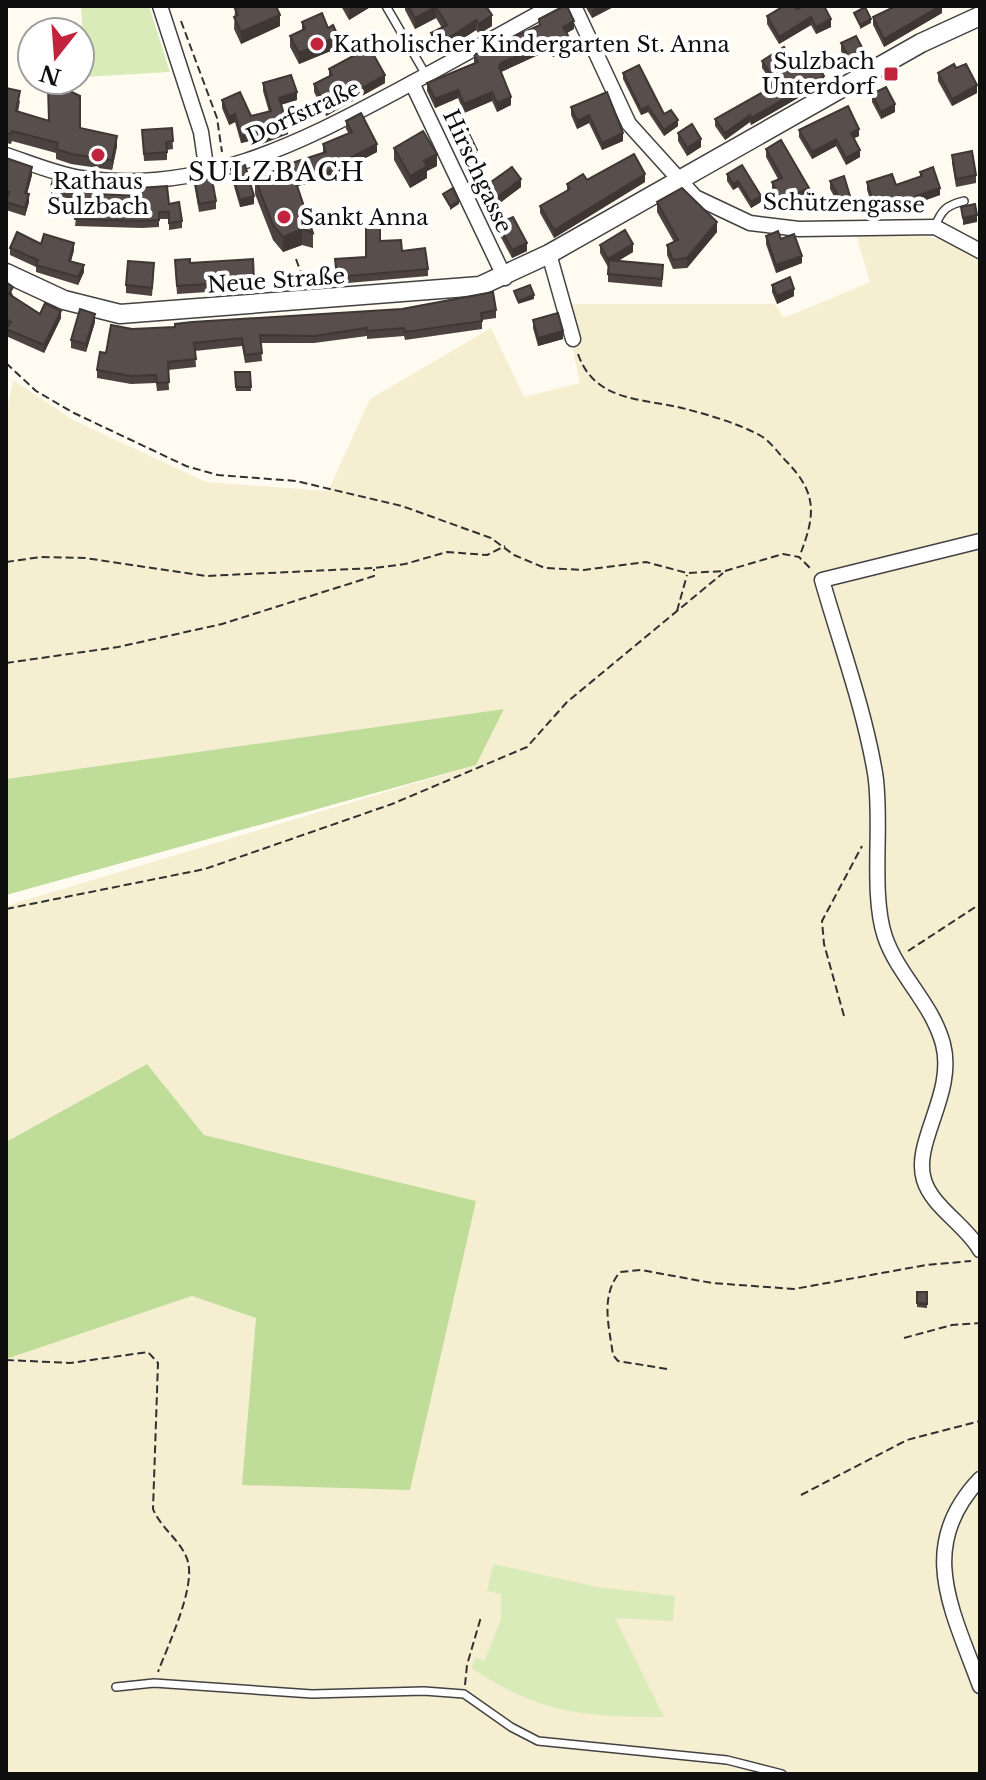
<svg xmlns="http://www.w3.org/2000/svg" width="986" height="1780" viewBox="0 0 986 1780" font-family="'Libre Baskerville',serif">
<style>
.farmland{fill:#f6eed0}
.green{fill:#d9ebb9}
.forest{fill:#bfdc98}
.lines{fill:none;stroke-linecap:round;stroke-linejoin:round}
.service-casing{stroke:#424242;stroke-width:10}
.minor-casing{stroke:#424242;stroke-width:17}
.tertiary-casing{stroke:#424242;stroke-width:21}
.path{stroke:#313131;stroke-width:2;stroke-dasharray:8 4;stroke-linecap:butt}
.service{stroke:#fff;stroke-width:7}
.minor{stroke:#fff;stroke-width:14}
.tertiary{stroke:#fff;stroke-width:18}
.wall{fill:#4c4340}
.shaded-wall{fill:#3e3734}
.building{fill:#584e4b;stroke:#3e3734;stroke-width:2}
.poi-dot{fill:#c2243e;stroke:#fff;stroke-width:3}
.labels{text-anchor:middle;stroke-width:8;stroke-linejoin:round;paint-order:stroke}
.poi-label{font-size:22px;fill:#0f0f0f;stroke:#fff;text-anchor:start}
.street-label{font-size:22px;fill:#0f0f0f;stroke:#fff}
.quarter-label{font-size:26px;letter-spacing:2px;fill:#0f0f0f;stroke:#fff}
</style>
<rect width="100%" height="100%" fill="#fffbf1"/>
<path class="farmland" d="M855,232L929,237L978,245L980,238V1774H6V1359L192,1296L256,1318L242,1485L476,1201L204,1135L147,1064L6,1142V906L476,765L504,709L6,779V416L13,380L73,420L206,482L328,491L370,399L491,328L524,397L580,383L572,346L580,342L571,304H775L784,318L870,282Z"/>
<g class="green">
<path d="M81,6H149L170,72L85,77Z"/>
<path d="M493,1564L598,1587L675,1596L673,1621L615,1618L664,1717C584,1717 540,1714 471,1668L476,1657L484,1662L501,1619V1594L487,1591Z"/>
</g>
<g class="forest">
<path d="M504,709L476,765L6,895V779Z"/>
<path d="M147,1064L204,1135L476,1201L410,1490L242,1485L256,1318L192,1296L6,1359V1142Z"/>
</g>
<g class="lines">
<g class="service-casing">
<g id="service">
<path d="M386,6L426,75"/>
<path d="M935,227C941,210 947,205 964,201"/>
<path d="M116,1687L154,1683L312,1694L424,1691L464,1694L511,1727L538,1741L727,1760L782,1774"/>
</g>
</g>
<g class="minor-casing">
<g id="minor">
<path d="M160,6L201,132L207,173"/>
<path d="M574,6L629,124L695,197L750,223L799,229L935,227L980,251"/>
<path d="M412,83L505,278"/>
<path d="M6,155C30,163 56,174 81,178C199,195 298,144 397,91C449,63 501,34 552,6"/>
<path d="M549,254L573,339"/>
<path d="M980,541L822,580C840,643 864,708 875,773C883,820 870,893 885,937C898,975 932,1003 943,1044C956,1094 912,1142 924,1180C932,1207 966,1225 980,1250"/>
<path d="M980,1479C915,1547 953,1611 980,1686"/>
</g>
</g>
<g class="tertiary-casing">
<path id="tertiary" d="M6,273L64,300L120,314L480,286L549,254L921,43L980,16"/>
</g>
<g class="path">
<path d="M181,21L217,118L222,152"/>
<path d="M296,259L305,284"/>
<path d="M578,354C595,403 644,398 686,409C709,415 740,424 761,436C770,441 779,454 787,462C818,494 815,516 800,555"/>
<path d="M6,363L36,391L74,413L186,466L218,475L296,481L402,506L491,538L514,555L545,568L584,570L646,562L687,573L725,571L783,554L799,557L811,569"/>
<path d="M6,562L41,557L85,558L206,576L374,568L405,564L447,552L487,555L505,546"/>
<path d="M677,611L687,575"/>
<path d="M6,663L118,647L222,624L374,576V569"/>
<path d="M6,909L205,869L392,804L527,747L567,702L723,573"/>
<path d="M908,951L980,904"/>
<path d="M844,1016L824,944L822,921L862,846"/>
<path d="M904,1338L952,1325L980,1323"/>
<path d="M6,1360L70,1363L148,1352L158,1363L153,1509C161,1529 183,1542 188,1562C195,1589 168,1645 158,1672"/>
<path d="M667,1369L618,1361L613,1355C609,1326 600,1296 620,1272L641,1270L712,1283L794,1289L926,1265L971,1261"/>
<path d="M801,1495L907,1440L980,1421"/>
<path d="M465,1685L467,1665L481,1617"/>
</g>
<use href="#service" class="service"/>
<use href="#minor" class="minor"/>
<use href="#tertiary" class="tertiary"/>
</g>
<g class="wall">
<path d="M341,6H372L349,20Z"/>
<path d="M405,6H486L492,26L479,34L476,30L438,55L431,44V33L442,28L436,18L415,29L405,10Z"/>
<path d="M585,6H615L592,18Z"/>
<path d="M942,6V13L884,47L873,25V17Z"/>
<path d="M235,9L280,26L241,44L234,29Z"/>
<path d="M797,9L831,27L816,34L811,25L779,44L767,24V16Z"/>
<path d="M302,22L338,48L299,64L290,47V36L302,30Z"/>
<path d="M574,29L567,33L570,47L553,57L549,50L501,72L511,105L497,112L492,101L464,113L458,98L435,108L427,91V83L474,63V55Z"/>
<path d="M841,43L865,60L850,68L841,51Z"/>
<path d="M355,50L385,83L326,116L314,92V84L329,77V69L355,56Z"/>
<path d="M762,61L797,68L824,83L751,125L750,122L725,140L715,126V119L768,89L767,86V79L769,78L762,68Z"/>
<path d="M623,73L664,114L678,126L664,136L648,112L641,115L623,79Z"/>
<path d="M938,73L977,93L952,106L938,81Z"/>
<path d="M263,83L297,100L281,105L288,134L259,145L258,139L241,143L235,122L229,125L222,108V100L251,116L269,112L263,91Z"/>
<path d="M6,88L20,101L18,112L80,128L117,146L112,170L71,164L56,159V153L12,141L11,144L6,143Z"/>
<path d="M607,92L623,141L602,150L589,123L577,129L571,115V107Z"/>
<path d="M872,94L895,112L881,119L872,102Z"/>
<path d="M448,120L477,158L465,163L448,128Z"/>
<path d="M346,121L377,152L348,167V174L298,186L313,233V248L302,245L283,252L273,240L255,194V178L292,170V163L323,153V144L349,134L346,129Z"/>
<path d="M172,128L173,149L167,150V160L144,161L142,130Z"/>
<path d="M799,130L859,136L854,138L860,157L846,165L836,146L812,159L799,137Z"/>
<path d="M678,133L701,147L687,156L678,141Z"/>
<path d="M394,148L437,166L427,171V178L410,188L394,160Z"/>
<path d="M766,149L809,195L781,208L772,190V182L778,179L766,157Z"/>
<path d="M952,155L976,175V183L956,187L952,163Z"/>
<path d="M6,158L32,175L27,194L29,202L25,216L6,210Z"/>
<path d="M742,165L761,202L751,208L738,187L733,190L727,181V174Z"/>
<path d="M231,169L254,204L240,207L231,176Z"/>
<path d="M920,172L940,195L918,203L919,212L902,214L900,203L874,211L867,190V182L896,185L920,177Z"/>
<path d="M194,176L216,201V209L199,212L194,184Z"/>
<path d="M587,180L645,182L554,238L540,213V206L567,191V184Z"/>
<path d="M830,181L850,204L840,207L830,189Z"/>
<path d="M51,187L169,204L182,221V228L169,230V219H159V227L142,228L75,226L78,201L51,194Z"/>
<path d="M521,187L488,212L481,197V189Z"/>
<path d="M657,202L717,232L687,268L673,269L667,255V245L674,242L657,212Z"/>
<path d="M498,224L527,251L512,258L498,232Z"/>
<path d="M766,236L781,239L802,263L776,273L766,244Z"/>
<path d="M380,241L402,251L428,269V276L337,284L335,259L366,257Z"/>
<path d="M41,244L74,250L71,261L84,272L78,285L36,272V267L10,255V248Z"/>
<path d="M600,245L633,252L618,261L663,273L662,287L608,282V267L600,253Z"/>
<path d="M253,259L254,289L177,294L175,267Z"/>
<path d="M154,271L152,296L126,293V285Z"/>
<path d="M6,282L13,295L12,296L40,314L61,318L44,353L6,336Z"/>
<path d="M772,285L794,296L777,304L772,292Z"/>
<path d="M496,310V318L482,320V329L405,340L404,336L367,339V336L314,343H261L262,361L245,363L242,346L195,351L196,367L168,370L169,390L157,391L156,383L131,384L97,378V370L106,353L132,329Z"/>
<path d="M533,320L563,339L538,346L533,328Z"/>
<path d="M95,322L86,352L71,348V340Z"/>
<path d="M235,372H250L251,391H236Z"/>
<path d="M917,1292H927V1308L917,1307Z"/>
</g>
<g class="shaded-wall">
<path d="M352,6H372L349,20V8Z"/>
<path d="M600,6H615L592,18V10Z"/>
<path d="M940,6H942V13L884,47V39Z"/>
<path d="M436,7V18L415,29V18Z"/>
<path d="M280,15V26L241,44V32Z"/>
<path d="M492,15V26L479,34V24Z"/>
<path d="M811,17V25L779,44V37Z"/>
<path d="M831,19V27L816,34V27Z"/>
<path d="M871,19V23L860,29V25Z"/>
<path d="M476,20V30L438,55V45Z"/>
<path d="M574,21V29L563,35V27Z"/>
<path d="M338,36V48L299,64V53Z"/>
<path d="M570,39V47L553,57V48Z"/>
<path d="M549,42V50L501,72L499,67L501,63Z"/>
<path d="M865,53V60L850,68V60Z"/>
<path d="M385,75V83L326,116V108Z"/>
<path d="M824,76V83L751,125V118Z"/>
<path d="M977,85V93L952,106V99Z"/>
<path d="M458,90V98L435,108V99Z"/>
<path d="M297,92V100L279,105V98Z"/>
<path d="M492,92V101L464,113V104Z"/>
<path d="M511,97V105L497,112V103Z"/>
<path d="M895,104V112L881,119V112Z"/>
<path d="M648,106V112L641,115V110Z"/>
<path d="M235,114V122L229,125V117Z"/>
<path d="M589,115V123L577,129V121Z"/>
<path d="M750,115V122L725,140V133Z"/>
<path d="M678,120V126L664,136V130Z"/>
<path d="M288,126V134L259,145V137Z"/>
<path d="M859,129V136L851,140V133Z"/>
<path d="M258,131V139L241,143V136Z"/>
<path d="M623,133V141L602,150V143Z"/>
<path d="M117,136V146L112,170V160Z"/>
<path d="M701,139V147L687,156V148Z"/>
<path d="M836,139V146L812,159V152Z"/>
<path d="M377,144V152L348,167V174L297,186V179L346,160Z"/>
<path d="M477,150V158L465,163V156Z"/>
<path d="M860,150V157L846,165V158Z"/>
<path d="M437,154V166L427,171V178L410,188V176L424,161Z"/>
<path d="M32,167V175L25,201V193Z"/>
<path d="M645,174V182L554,238V230Z"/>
<path d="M521,179V187L488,212V204Z"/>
<path d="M738,181V187L733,190V184Z"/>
<path d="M809,188V195L781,208V200Z"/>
<path d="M940,188V195L916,203V196Z"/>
<path d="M29,194V202L25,216V208Z"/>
<path d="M254,196V204L240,207V200Z"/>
<path d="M761,196V202L751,208V202Z"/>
<path d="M850,196V204L840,207V199Z"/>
<path d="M900,196V203L874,211V204Z"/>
<path d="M459,201V204L450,210V206Z"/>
<path d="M977,215V222L963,225V218Z"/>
<path d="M717,222V232L687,268V258Z"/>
<path d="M302,229V245L283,252V237Z"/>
<path d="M74,243V250L69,268V261Z"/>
<path d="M527,243V251L512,258V250Z"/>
<path d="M633,244V252L608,267V259Z"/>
<path d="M802,256V263L776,273V265Z"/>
<path d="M84,265V272L78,285V277Z"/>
<path d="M794,289V296L777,304V296Z"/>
<path d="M534,295V299L518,304V301Z"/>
<path d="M61,311V318L44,353V345Z"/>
<path d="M95,314V322L86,352V344Z"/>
<path d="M563,331V339L538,346V338Z"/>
</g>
<g class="building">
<path d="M242,6H276L280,15L241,32L234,17L238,15L235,9Z"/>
<path d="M408,6H486L492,15L479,24L476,20L438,45L431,33L447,25L436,7L415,18Z"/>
<path d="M564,6H567L574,21L563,27L570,39L553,48L549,42L501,63L499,67L511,97L497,103L492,92L464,104L458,90L435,99L427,83L478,62L474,55L540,25L539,19Z"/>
<path d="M784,6H795L797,9L804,6H824L831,19L816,27L811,17L779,37L767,16Z"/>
<path d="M896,6H940L884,39L873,17Z"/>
<path d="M865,7L871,19L860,25L854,13Z"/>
<path d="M322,13L328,28L333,25L338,36L299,53L290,36L305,29L302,22Z"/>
<path d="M856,36L865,53L850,60L841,43Z"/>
<path d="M367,43L385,75L326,108L314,84L332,75L329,69L357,54L355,50Z"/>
<path d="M784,47L797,68L814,58L824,76L751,118L750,115L725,133L715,119L772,87L767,79L772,76L762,61Z"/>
<path d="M954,64L956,68L966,64L977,85L952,99L938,73Z"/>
<path d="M639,65L664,114L671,110L678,120L664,130L648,106L641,110L623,73Z"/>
<path d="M291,75L297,92L279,98L288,126L259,137L258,131L241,136L235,114L229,117L222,100L240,92L251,116L271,111L263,83Z"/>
<path d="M59,86L80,96V128L117,136L112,160L71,154L56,149L58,143L12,131L11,134L6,133V88L20,91L16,111L49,121L48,87Z"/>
<path d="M886,87L895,104L881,112L872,94Z"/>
<path d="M607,92L623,133L602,143L589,115L577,121L571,107Z"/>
<path d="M848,106L859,129L851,133L860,150L846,158L836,139L812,152L799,130Z"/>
<path d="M361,113L377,144L346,160L348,166L297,179L292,163L326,152L323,144L352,132L346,121Z"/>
<path d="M460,115L477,150L465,156L448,120Z"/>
<path d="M692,124L701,139L687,148L678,133Z"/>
<path d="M172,128L173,141L166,142L167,152L144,154L142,130Z"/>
<path d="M423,131L437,154L424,161L427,166L410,176L394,148Z"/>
<path d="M781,140L809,188L781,200L772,182L782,178L766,149Z"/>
<path d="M972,151L976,175L956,179L952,155Z"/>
<path d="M634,154L645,174L554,230L540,206L570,189L567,184L583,174L587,180Z"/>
<path d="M6,158L32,167L25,193L29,194L25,208L6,202L9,192L6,191Z"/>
<path d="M245,165L254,196L240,200L231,169Z"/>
<path d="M290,165L313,233L302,229L283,237L273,225L255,178Z"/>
<path d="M742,165L761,196L751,202L738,181L733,184L727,174Z"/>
<path d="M512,167L521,179L488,204L481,189Z"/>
<path d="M933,167L940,188L916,196L919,205L902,207L900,196L874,204L867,182L892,174L896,185L922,176L920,172Z"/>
<path d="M211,174L216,201L199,204L194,176Z"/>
<path d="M54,176L98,184L96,194L140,196L139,188L167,186L169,204L179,202L182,221L169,223V212H159V220L142,221L75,219L80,194L51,187Z"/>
<path d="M844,176L850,196L840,199L830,181Z"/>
<path d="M453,188L459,201L450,206L443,194Z"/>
<path d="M682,188L717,222L687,258L673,260L667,245L678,240L657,202Z"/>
<path d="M975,204L977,215L963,218L961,207Z"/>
<path d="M513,217L527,243L512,250L498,224Z"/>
<path d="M366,226H380V241L401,240L402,251L425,248L428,269L337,277L335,259L366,257Z"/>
<path d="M625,230L633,244L608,259L600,245Z"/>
<path d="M778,231L781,239L794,234L802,256L776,265L766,236Z"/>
<path d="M17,232L41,244L44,234L74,243L69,261L84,265L78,277L36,265L38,260L10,248Z"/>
<path d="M190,259V263L253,259L254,281L177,286L175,260Z"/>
<path d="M609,260L663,265L662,279L608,274Z"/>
<path d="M128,261L154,263L152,288L126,285Z"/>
<path d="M790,277L794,289L777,296L772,285Z"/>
<path d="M6,282L13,287L9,294L40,314L45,303L61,311L44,345L6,329L11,322L6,319Z"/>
<path d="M530,285L534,295L518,301L514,291Z"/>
<path d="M493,292L496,310L481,313L482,321L405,332L404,328L367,331V328L314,336L260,335L262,353L245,355L242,338L194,343L196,359L168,362L169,382L157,383L156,375L131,376L97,370L100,352L106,353L111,325L132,329L175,327V324L192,322L402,309Z"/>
<path d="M80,309L95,314L86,344L71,340Z"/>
<path d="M558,313L563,331L538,338L533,320Z"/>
<path d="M235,372H250L251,387H236Z"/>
<path d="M917,1292H927V1304L917,1303Z"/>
</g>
<g class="poi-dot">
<circle cx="317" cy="44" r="8"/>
<rect x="883" y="66" width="16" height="16" rx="4"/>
<circle cx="98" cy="155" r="8"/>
<circle cx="284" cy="217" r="8"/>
</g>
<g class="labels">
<g class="poi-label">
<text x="333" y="52">Katholischer Kindergarten St. Anna</text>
<text x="875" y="69" text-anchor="end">Sulzbach<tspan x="875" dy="25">Unterdorf</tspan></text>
<text x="98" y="189" text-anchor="middle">Rathaus<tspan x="98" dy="25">Sulzbach</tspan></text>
<text x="300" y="225">Sankt Anna</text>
</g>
<g class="street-label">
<text transform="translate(303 112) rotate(-25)" y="8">Dorfstraße</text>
<text transform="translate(478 171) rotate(65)" y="8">Hirschgasse</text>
<text transform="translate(844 203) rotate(1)" y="8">Schützengasse</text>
<text transform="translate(276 280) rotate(-4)" y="8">Neue Straße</text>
</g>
<g class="quarter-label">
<text x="277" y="181">SULZBACH</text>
</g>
</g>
<rect width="986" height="1780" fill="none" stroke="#0f0f0f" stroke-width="16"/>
<g transform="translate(56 56) rotate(197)"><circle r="38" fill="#ffffff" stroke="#9f9f9f" stroke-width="2"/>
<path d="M0-6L14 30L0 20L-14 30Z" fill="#c2243e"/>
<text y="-12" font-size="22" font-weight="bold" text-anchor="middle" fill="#0f0f0f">N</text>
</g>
</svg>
